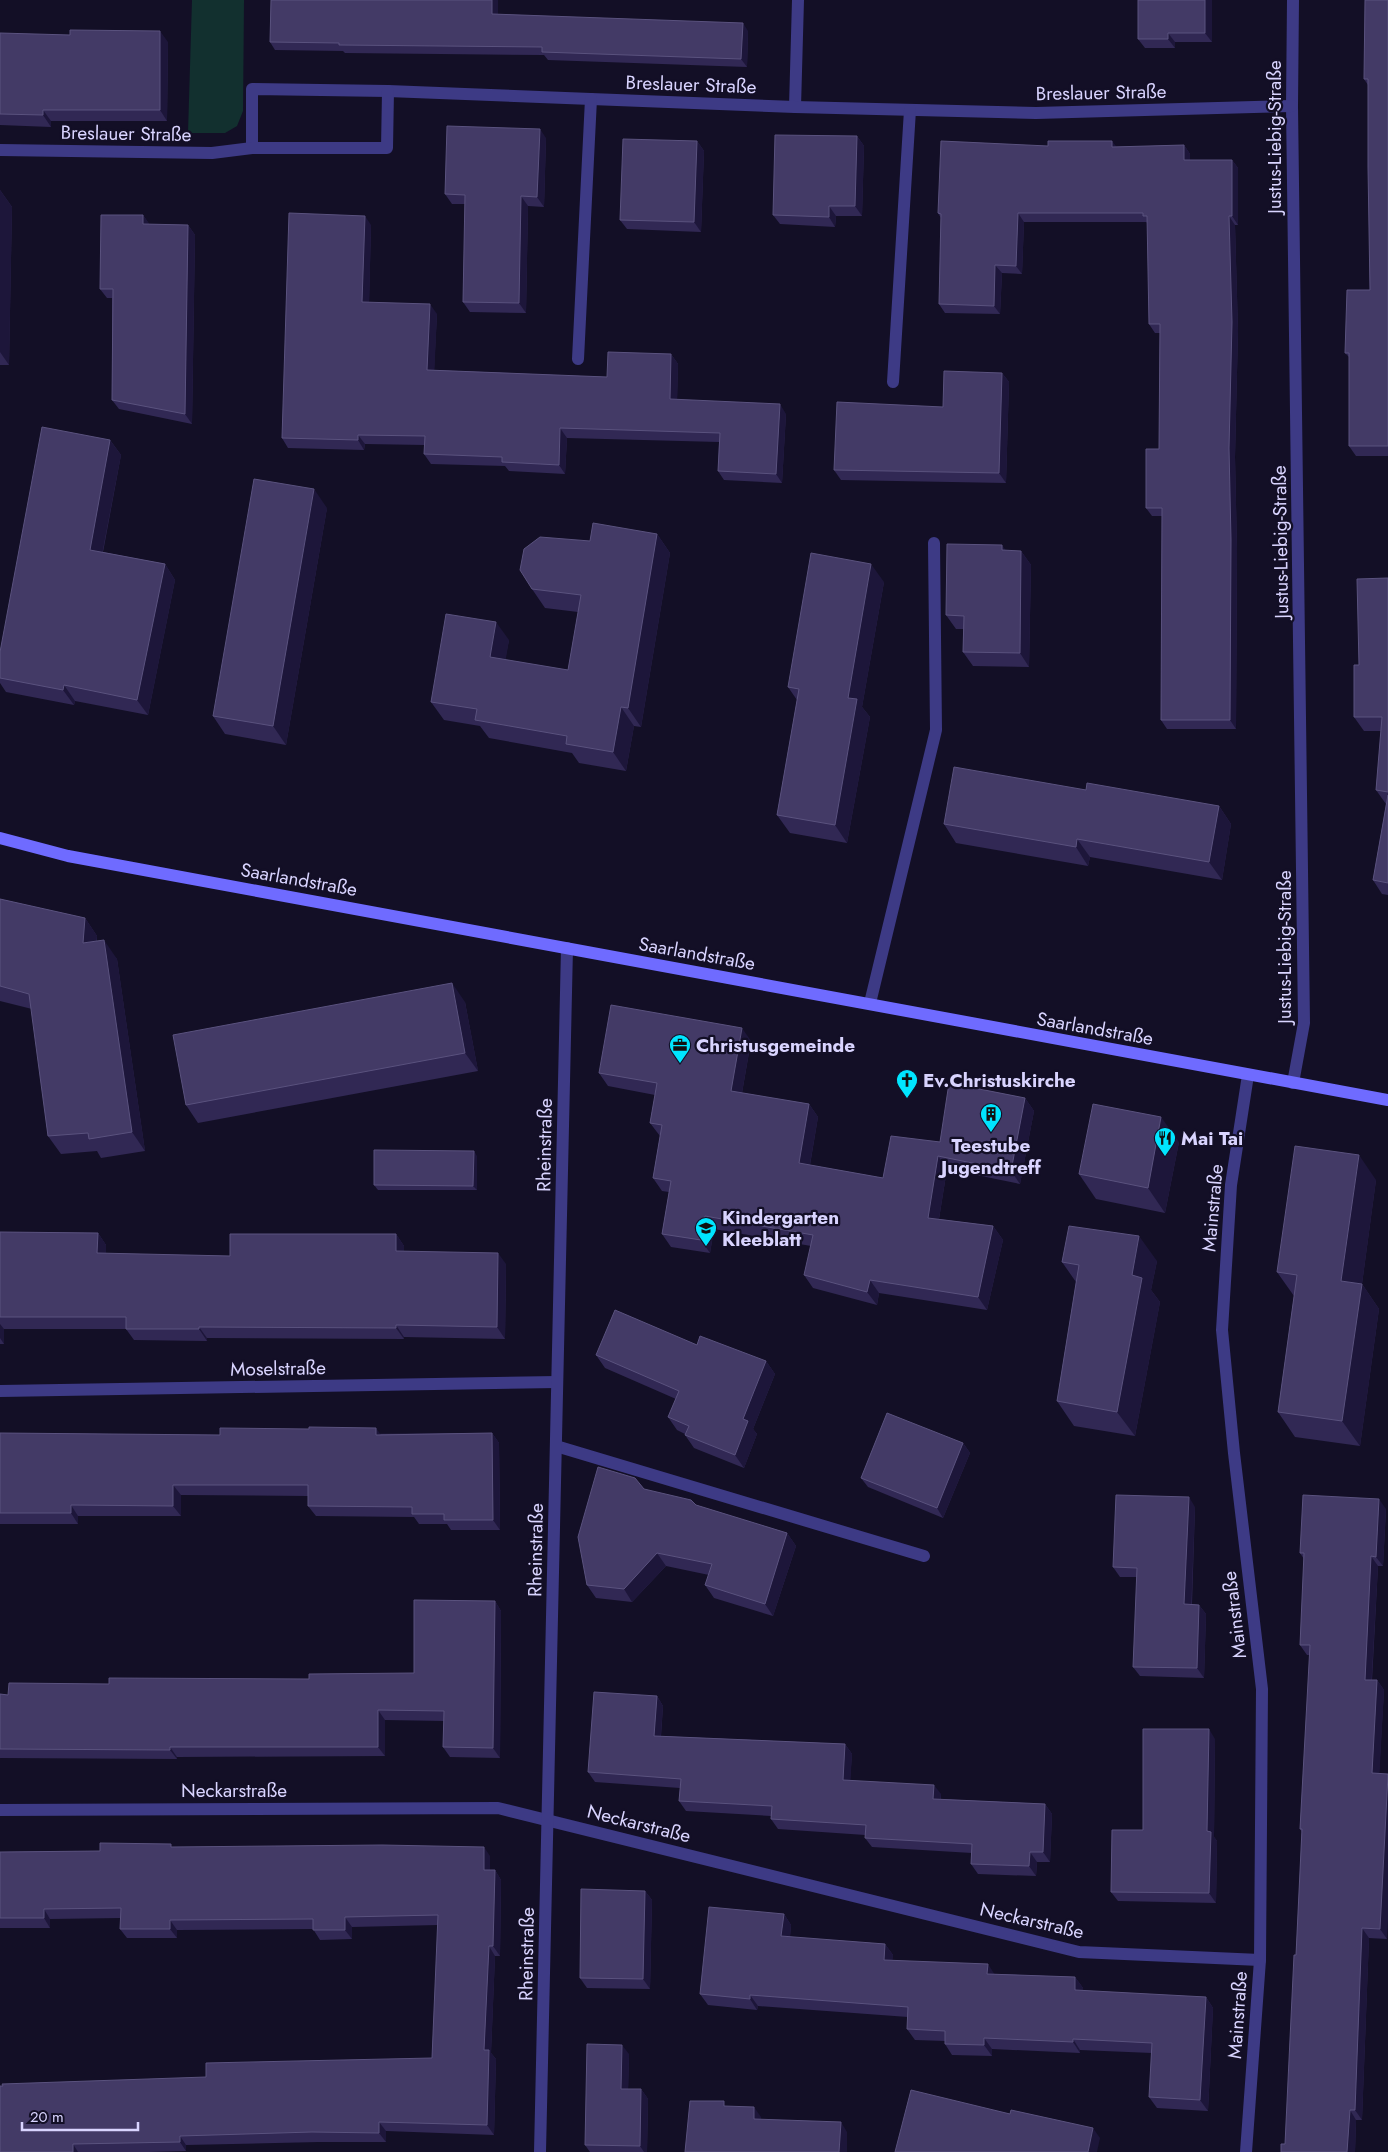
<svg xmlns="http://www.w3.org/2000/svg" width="1388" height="2152" viewBox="0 0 1388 2152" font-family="Jost,sans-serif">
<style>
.green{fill:#12302f}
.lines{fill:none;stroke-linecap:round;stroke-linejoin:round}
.lane{stroke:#3d3a85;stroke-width:12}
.street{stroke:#3d3a85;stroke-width:12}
.secondary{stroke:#6f6bff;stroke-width:12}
.wall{fill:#312854}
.shaded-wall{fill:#1d163a}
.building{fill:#433a66;stroke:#5a527e}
.labels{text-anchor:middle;stroke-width:4.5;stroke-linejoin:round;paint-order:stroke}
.street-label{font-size:19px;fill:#d9d4ff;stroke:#130f26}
.poi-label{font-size:19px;font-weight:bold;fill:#d9d4ff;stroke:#130f26;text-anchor:start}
</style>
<rect width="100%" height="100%" fill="#130f26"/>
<path class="green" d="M192,0H244L243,111L237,126L225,133H188Z"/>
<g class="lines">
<g class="lane">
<path d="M870,1003L936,730L934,543"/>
<path d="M556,1446L924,1556"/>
</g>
<g class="street">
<path d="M1293,0L1292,106L1304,1023L1293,1083"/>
<path d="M795,107L798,0"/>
<path d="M252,148V89L388,91L795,107L1036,113L1292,106"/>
<path d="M0,150L212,153L252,148H387L388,91"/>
<path d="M578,359L591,99"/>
<path d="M893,382L910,110"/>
<path d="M0,1391L557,1382"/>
<path d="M0,1810L498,1808L1079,1952L1260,1960"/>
<path d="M540,2152L567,948"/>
<path d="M1246,2152L1260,1960L1262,1689L1234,1453L1222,1330L1231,1185L1248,1075"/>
</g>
<path class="secondary" d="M0,838L68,856L1388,1100"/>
</g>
<g class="wall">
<path d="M271,0H498V14L748,31L747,67L548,60L544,55L345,53L343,51L275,50L270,42Z"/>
<path d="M1138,0H1212V42H1175V48H1145L1138,39Z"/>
<path d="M1388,0V456H1356L1349,446V357L1345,353L1370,290L1368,85L1364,79Z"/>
<path d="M0,33L168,42L167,121H51V127L0,125Z"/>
<path d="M857,136L864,146L862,216H836L835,227L780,224L773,215Z"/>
<path d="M546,138L544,207L528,206L526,313L470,312L463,302L465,204H452L445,194Z"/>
<path d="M697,141L704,151L701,232L627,229L620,220Z"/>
<path d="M1184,145L1190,154V160H1232L1238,168V225H1235L1238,331L1235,457L1237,549L1236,729H1167L1161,720L1162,516H1152L1146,508L1159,449L1160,333H1155L1149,324L1148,223L1146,222H1024L1022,274L1002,273L1000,314L945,313L939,304L941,218L938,213L1048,146L1116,147Z"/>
<path d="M0,190L12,207L9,365H0Z"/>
<path d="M143,215L149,224L188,225L195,235L192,424L119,409L112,400V298H107L100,289Z"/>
<path d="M371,225L369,302L437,314L434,370L607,377L671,354L678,364L677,399L786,414L782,483L724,480L718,471L719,442L567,438L565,474L509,471L505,466L431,464L424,454L425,445L365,444L364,450L288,448L282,438Z"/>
<path d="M1002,373L1009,382L1006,483L841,480L834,470Z"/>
<path d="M110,440L121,455L103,552L165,564L175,580L148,715L75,701L74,705L6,692L0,683V652Z"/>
<path d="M327,508L286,745L225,734L213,716Z"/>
<path d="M657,534L670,553L641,727L634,726L626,771L579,763L572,753L489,738L480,726L444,720L431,702L509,640L505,660L568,670L578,612L545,608L532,589L590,541Z"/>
<path d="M1006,551H1021L1031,565L1029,667L973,666L963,652V629H956L946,615Z"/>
<path d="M1388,578V895L1382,894L1373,880L1386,804L1376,790L1381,731H1364L1354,717L1359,665Z"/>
<path d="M884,582L862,707L870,717L847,843L790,833L777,815L797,700L788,687Z"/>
<path d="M1086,790L1219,806L1231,824L1222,880L1090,857L1088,866L956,843L944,824Z"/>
<path d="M0,899L85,918L97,936V941L117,959L145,1151L101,1158L97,1151L61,1154L48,1136L32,1009L0,1001Z"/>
<path d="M465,1002L478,1071L198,1123L186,1105Z"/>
<path d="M751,1041L742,1093L809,1104L818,1117L810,1165L883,1178L940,1142L1025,1098L1034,1111L1020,1184L947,1169L939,1219L993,1226L1003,1240L987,1310L879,1293L877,1305L813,1288L804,1275L811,1246L714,1229L710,1253L671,1247L662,1234L669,1192L662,1191L653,1178L660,1136L650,1123L655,1095L608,1086L599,1073Z"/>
<path d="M1179,1142L1165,1213L1096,1199L1079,1174Z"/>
<path d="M477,1156V1190H378L374,1185Z"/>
<path d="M1376,1180L1362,1284L1379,1309L1360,1446L1295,1437L1278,1412L1294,1296L1277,1272Z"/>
<path d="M0,1232L98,1233L106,1245V1254L230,1256L396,1234L404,1246V1251L506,1264L505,1339L404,1337V1339L207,1338V1341L134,1340L126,1329H4V1344H0Z"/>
<path d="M1157,1261L1151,1290L1160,1302L1135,1436L1074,1426L1057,1401L1076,1282L1062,1262Z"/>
<path d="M697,1345L766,1361L775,1374L753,1429L757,1434L744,1468L694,1448L685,1435V1434L677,1430L668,1417L676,1399L605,1368L596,1355Z"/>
<path d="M0,1433L220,1435L492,1433L499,1443L500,1530H451L447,1524H419L414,1517L316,1516L308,1506V1496L181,1495V1516H78V1524H0Z"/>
<path d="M963,1443L970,1453L943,1518L868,1487L861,1478Z"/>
<path d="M696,1505L787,1533L796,1546L773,1616L714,1598L705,1585L709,1575L666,1566L632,1602L596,1598L587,1585Z"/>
<path d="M1195,1507L1192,1604L1199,1605L1206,1614L1204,1678L1140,1676L1133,1667L1137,1577H1120L1113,1567Z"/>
<path d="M1386,1509L1383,1566H1378L1372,1680H1377L1384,1690L1379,1774L1387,1939L1369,1938L1362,2120H1356L1355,2152H1281L1285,2144L1296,1955L1302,1832L1300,1829L1310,1655H1307L1300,1645L1304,1559L1300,1553Z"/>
<path d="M495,1601L501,1611L500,1758L450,1757L443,1747L444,1721L385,1720V1756L177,1757V1759L0,1758V1694L8,1695L109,1684L309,1679L414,1673Z"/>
<path d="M657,1696L663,1706L661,1736L845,1744L852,1754L850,1780L941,1794V1799L1045,1804L1052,1814L1050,1862H1037L1036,1876L978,1874L971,1864L972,1853L872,1847L865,1838V1835L778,1829L771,1819V1816L686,1811L679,1801L680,1788L595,1782L588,1772Z"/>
<path d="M1215,1739L1214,1837L1217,1841L1216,1903L1118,1901L1111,1892L1143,1830Z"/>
<path d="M173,1847L490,1856V1870H495L501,1880L500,1956H495L491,2053L496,2059L494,2135L386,2131V2142H319L186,2145V2151L149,2152H0L206,2077L432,2058L438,1925L352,1927V1939L320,1940L313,1929L177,1930V1938H127L120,1929L121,1918L50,1919V1928H0V1852L100,1851Z"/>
<path d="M645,1891L652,1900L650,1989L587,1988L580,1978Z"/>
<path d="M784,1914L791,1925L790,1937L885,1944L893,1955L892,1960L995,1974L1075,1977L1083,1988V1991L1206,1997L1213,2008L1208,2111L1157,2108L1149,2097L1152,2053L1080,2050V2053L992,2049V2056L952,2055L945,2044V2041L915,2040L907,2029L908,2017L758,2006L757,2010L708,2005L700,1994Z"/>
<path d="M629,2054L628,2089H641L648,2099L647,2152H590L585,2145Z"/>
</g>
<g class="shaded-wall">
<path d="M492,0H498V22L492,14Z"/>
<path d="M1205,0H1212V42L1205,33Z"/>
<path d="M743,23L748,31L747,67L741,59Z"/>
<path d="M160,31L168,42L167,121L160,110Z"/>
<path d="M1168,33L1175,42V48L1168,39Z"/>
<path d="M43,110L51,121V127L43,115Z"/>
<path d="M540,129L546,138L544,207L537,197Z"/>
<path d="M857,136L864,146L862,216L855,206Z"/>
<path d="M697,141L704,151L701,232L694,222Z"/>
<path d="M1112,141L1119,150L1112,147Z"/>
<path d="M1184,145L1190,154V169L1184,160Z"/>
<path d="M1232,160L1238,168V225L1232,216Z"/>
<path d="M0,190L12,207L9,365L0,352Z"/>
<path d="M521,196L528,206L526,313L519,303Z"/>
<path d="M829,206L836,216L835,227L829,217Z"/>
<path d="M1018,213L1024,222L1022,274L1016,266Z"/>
<path d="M143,215L150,225L143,224Z"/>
<path d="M365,216L371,225L369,311L362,302Z"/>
<path d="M1229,216L1235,225L1238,331L1235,457L1237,549L1236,729L1230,720L1229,448Z"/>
<path d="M188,225L195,235L192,424L185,414Z"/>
<path d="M995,265L1002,273L1000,314L994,306Z"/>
<path d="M430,304L437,314L434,379L427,370Z"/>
<path d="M671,354L678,364L677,408L670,399Z"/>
<path d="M1002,373L1009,382L1006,483L999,473Z"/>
<path d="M780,404L786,414L782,483L776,474Z"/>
<path d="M560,428L567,438L565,474L559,465Z"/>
<path d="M358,435L365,444L364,450L358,440Z"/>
<path d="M110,440L121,455L100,565L90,550Z"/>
<path d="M314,489L327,508L286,745L273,726Z"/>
<path d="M657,534L670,553L641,727L628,708Z"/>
<path d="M1002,545L1012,559L1002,550Z"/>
<path d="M1021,551L1031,565L1029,667L1020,653Z"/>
<path d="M165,564L175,580L148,715L137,700Z"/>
<path d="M871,564L884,582L862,707L870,717L847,843L835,825L848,698Z"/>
<path d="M496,622L509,640L503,676L490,657Z"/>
<path d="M64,685L75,701L74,705L63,690Z"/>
<path d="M621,707L634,726L626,771L613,752Z"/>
<path d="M1219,806L1231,824L1222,880L1209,862Z"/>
<path d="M1077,839L1090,857L1088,866L1076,847Z"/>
<path d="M85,918L97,936L95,961L83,943Z"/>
<path d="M104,940L117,959L145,1151L132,1132Z"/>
<path d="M452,983L465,1002L478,1071L465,1053Z"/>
<path d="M742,1028L751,1041L740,1104L731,1091Z"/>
<path d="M1025,1098L1034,1111L1020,1184L1011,1171Z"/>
<path d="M809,1104L818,1117L808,1176L799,1163Z"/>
<path d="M1161,1117L1179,1142L1165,1213L1148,1188Z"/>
<path d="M474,1151L477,1156V1190L473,1186Z"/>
<path d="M1359,1155L1376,1180L1362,1284L1379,1309L1360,1446L1342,1421L1341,1281Z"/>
<path d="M938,1156L947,1169L937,1231L928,1218Z"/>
<path d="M705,1216L714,1229L710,1253L701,1240Z"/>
<path d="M993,1226L1003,1240L987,1310L978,1297Z"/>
<path d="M98,1233L106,1245V1265L97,1253Z"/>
<path d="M396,1234L404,1246V1263L396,1251Z"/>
<path d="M1139,1236L1157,1261L1151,1290L1160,1302L1135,1436L1117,1412L1132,1275Z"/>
<path d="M498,1253L506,1264L505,1339L497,1327Z"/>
<path d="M870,1280L879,1293L877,1305L867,1292Z"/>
<path d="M0,1324L4,1329V1344L0,1338Z"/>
<path d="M396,1325L404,1337V1339L396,1328Z"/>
<path d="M199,1327L207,1338V1341L199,1329Z"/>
<path d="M766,1361L775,1374L753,1429L757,1434L744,1468L735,1455L743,1419Z"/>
<path d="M376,1428L383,1438L376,1435Z"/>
<path d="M492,1433L499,1443L500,1530L493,1520Z"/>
<path d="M963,1443L970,1453L943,1518L937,1508Z"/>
<path d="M173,1485L181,1495V1516L173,1506Z"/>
<path d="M1189,1497L1195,1507L1191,1614L1184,1604Z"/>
<path d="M1379,1499L1386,1509L1383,1566L1376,1557Z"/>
<path d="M71,1505L78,1516V1524L71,1513Z"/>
<path d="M787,1533L796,1546L773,1616L765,1604Z"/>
<path d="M657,1553L666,1566L632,1602L624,1589Z"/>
<path d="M1371,1556L1378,1566L1371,1690L1365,1680Z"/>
<path d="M495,1601L501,1611L500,1758L493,1748Z"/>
<path d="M1199,1605L1206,1614L1204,1678L1197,1668Z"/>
<path d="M1377,1680L1384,1690L1379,1783L1372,1773Z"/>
<path d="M657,1696L663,1706L660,1746L654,1736Z"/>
<path d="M378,1710L385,1720V1756L378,1747Z"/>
<path d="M1209,1729L1215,1739L1214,1837L1217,1841L1216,1903L1209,1893L1207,1831Z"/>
<path d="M845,1744L852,1754L850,1789L843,1780Z"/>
<path d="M170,1747L177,1757V1759L170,1750Z"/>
<path d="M1388,1775V1921L1387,1939L1380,1929Z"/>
<path d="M934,1785L941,1794L940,1809L933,1799Z"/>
<path d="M1045,1804L1052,1814L1050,1862L1043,1852Z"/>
<path d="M484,1847L490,1856V1879L484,1870Z"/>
<path d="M1030,1852L1037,1862L1036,1876L1029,1866Z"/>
<path d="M495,1870L501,1880L500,1956L493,1946Z"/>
<path d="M645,1891L652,1900L650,1989L643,1979Z"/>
<path d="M44,1909L50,1919V1928L44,1918Z"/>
<path d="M784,1914L791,1925L789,1947L781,1936Z"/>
<path d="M345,1917L352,1927V1939L345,1930Z"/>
<path d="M170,1920L177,1930V1938L170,1929Z"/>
<path d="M1362,1928L1369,1938L1362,2120L1355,2110Z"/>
<path d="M885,1944L893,1955L892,1971L884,1960Z"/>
<path d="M489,1946L495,1956L491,2053L496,2059L494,2135L487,2125L484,2050Z"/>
<path d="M988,1964L995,1975L987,1974Z"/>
<path d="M1075,1977L1083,1988V2001L1075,1990Z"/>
<path d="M750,1995L758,2006L757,2010L750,1999Z"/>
<path d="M1206,1997L1213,2008L1208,2111L1200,2100Z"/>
<path d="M984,2038L992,2049V2056L984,2045Z"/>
<path d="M1073,2039L1080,2050V2053L1073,2042Z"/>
<path d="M622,2045L629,2054L628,2098L621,2089Z"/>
<path d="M641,2089L648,2099L647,2152H644L640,2146Z"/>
<path d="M754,2107L761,2117V2129L754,2119Z"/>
<path d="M1350,2110L1356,2120L1355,2152H1347Z"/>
<path d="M379,2122L386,2131V2142L379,2133Z"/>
<path d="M841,2122L847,2132V2152H839Z"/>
<path d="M1093,2128L1100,2138L1097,2152H1088Z"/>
<path d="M180,2136L186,2145V2151L180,2142Z"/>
<path d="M73,2144L78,2152H73Z"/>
</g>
<g class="building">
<path d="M271,0H492V14L743,23L741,59L542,52V47L339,45V43L270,42Z"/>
<path d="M1138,0H1205V33H1168V39H1138Z"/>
<path d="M1365,0H1388V446H1349V353H1345L1347,290H1370L1368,167V79H1364Z"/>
<path d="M70,30L160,31V110H43V115L0,114V33L70,35Z"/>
<path d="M447,126L540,129L537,197L521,196L519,303L463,302L465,195L445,194Z"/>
<path d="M775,135L857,136L855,206H829V217L773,215Z"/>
<path d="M623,139L697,141L694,222L620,220Z"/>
<path d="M941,141L1048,146V141H1112V147L1184,145V160H1232V216H1229L1232,322L1229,448L1231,540L1230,720H1161L1162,508H1146V449H1159L1160,324H1149L1147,216H1143V213H1018L1016,266L995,265L994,306L939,304L941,214L938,213Z"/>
<path d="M289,213L365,216L362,302L430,304L427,370L607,377L608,352L671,354L670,399L780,404L776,474L718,471L720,433L560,428L559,465L502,462V457L424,454L425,436L358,435V440L282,438Z"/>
<path d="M101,215H143V224L188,225L185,414L112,400L113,289H100Z"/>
<path d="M944,371L1002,373L999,473L834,470L837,402L943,407Z"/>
<path d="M42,427L110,440L90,550L165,564L137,700L64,685L63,690L0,678V652Z"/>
<path d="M254,479L314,489L273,726L213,716Z"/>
<path d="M593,523L657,534L628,708L621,707L613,752L566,744L567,736L475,720L477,709L431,702L446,614L496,622L490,657L568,670L581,595L532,589L520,570L524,549L540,537L590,541Z"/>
<path d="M947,544L1002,545V550L1021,551L1020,653L963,652L964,616L946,615Z"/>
<path d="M811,553L871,564L848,698L857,699L835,825L777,815L799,689L788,687Z"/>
<path d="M1388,578V792L1376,790L1382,717H1354V665H1359L1357,579Z"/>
<path d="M954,767L1086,790L1087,783L1219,806L1209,862L1077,839L1076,847L944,824Z"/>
<path d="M1388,795V883L1373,880Z"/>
<path d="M0,899L85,918L83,943L104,940L132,1132L89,1139L88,1133L48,1136L29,994L0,986Z"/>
<path d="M452,983L465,1053L186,1105L173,1035Z"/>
<path d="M611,1005L742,1028L731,1091L809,1104L799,1163L883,1178L891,1136L940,1142L949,1083L1025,1098L1011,1171L938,1156L928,1218L993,1226L978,1297L870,1280L867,1292L804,1275L813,1235L705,1216L701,1240L662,1234L671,1181L653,1178L662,1125L650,1123L657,1083L599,1073Z"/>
<path d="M1093,1104L1161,1117L1148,1188L1079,1174Z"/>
<path d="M1295,1146L1359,1155L1341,1281L1362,1284L1342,1421L1278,1412L1297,1275L1277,1272Z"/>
<path d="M374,1150L474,1151L473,1186L374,1185Z"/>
<path d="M1069,1226L1139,1236L1132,1275L1142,1278L1117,1412L1057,1401L1079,1265L1062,1262Z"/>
<path d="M0,1232L98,1233L97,1253L230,1256V1234H396V1251L498,1253L497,1327L396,1325V1328L199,1327V1329H126V1317H0Z"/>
<path d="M615,1310L697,1345L700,1336L766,1361L743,1419L748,1421L735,1455L685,1435L689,1426L668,1417L679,1391L596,1355Z"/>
<path d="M887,1413L963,1443L937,1508L861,1478Z"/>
<path d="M309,1427L376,1428V1435L492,1433L493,1520H444V1514H412V1507L308,1506V1485H173V1506L71,1505V1513H0V1433L220,1435V1428L309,1429Z"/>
<path d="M598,1467L635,1478L644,1489L691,1500L696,1505L787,1533L765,1604L705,1585L712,1564L657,1553L624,1589L587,1585L578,1537Z"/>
<path d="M1116,1495L1189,1497L1184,1604L1199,1605L1197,1668L1133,1667L1137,1568L1113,1567Z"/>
<path d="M1303,1495L1379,1499L1376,1557L1371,1556L1365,1680H1377L1372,1773L1388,1774V1775L1380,1929L1362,1928L1355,2110H1350L1347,2152H1281V2144H1285L1294,1955H1296L1302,1829H1300L1310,1645H1300L1304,1553H1300Z"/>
<path d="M414,1600L495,1601L493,1748L443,1747L444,1711L378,1710V1747H170V1750L0,1749V1694L8,1695L9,1683L109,1684V1678L309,1679V1674L414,1673Z"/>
<path d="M594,1692L657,1696L654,1736L845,1744L843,1780L934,1785L933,1799L1045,1804L1043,1852H1030L1029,1866L971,1864L972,1844L865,1838L866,1825L771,1819L772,1806L679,1801L681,1779L588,1772Z"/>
<path d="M1143,1729H1209L1207,1831L1211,1832L1209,1893L1111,1892L1112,1830H1143Z"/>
<path d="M100,1843L171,1844V1847L382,1845L484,1847V1870H495L493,1946H489L484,2050H489L487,2125L379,2122V2133L312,2132L180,2136V2142L73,2144V2152H0V2086H3L2,2084L206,2077V2063L432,2058L438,1915L345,1917V1930H313V1919L170,1920V1929H120L121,1908L44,1909V1918H0V1852L100,1851Z"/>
<path d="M581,1889L645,1891L643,1979L580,1978Z"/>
<path d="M709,1907L784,1914L781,1936L885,1944L884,1960L988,1964L987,1974L1075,1977V1990L1206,1997L1200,2100L1149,2097L1152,2043L1073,2039V2042L984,2038V2045L945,2044V2031L907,2029L908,2007L750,1995V1999L700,1994Z"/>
<path d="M587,2044L622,2045L621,2089H641L640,2146L585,2145Z"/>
<path d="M911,2090L1010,2114L1011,2110L1093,2128L1088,2152H895Z"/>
<path d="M690,2101H724V2106L754,2107V2119L841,2122L839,2152H685Z"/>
</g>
<defs>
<g id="office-pin" transform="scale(1.125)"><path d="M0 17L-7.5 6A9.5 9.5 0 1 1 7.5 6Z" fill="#00e5ff" stroke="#130f26"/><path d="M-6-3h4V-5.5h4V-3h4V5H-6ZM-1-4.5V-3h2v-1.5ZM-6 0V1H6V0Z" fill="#111"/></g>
<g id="church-pin" transform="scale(1.125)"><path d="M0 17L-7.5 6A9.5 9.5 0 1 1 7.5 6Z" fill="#00e5ff" stroke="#130f26"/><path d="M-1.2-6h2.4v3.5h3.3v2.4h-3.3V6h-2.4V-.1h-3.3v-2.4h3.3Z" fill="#111"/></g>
<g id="building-pin" transform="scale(1.125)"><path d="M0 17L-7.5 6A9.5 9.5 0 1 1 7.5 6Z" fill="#00e5ff" stroke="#130f26"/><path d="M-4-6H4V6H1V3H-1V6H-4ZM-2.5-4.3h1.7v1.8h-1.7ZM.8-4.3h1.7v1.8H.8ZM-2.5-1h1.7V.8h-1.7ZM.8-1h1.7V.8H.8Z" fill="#111"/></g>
<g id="restaurant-pin" transform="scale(1.125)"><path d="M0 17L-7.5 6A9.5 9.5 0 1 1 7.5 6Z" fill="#00e5ff" stroke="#130f26"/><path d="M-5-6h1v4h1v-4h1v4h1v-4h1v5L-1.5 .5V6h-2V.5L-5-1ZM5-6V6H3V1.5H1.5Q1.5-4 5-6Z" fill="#111"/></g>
<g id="school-pin" transform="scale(1.125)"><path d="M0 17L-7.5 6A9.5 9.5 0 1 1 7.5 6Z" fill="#00e5ff" stroke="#130f26"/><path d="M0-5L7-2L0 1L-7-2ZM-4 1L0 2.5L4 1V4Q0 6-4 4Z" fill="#111"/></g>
</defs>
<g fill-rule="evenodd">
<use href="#office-pin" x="680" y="1045"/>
<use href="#church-pin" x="907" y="1080"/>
<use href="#building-pin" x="991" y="1114"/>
<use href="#restaurant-pin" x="1165" y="1138"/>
<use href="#school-pin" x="706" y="1228"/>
</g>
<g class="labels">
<g class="street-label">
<text transform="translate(691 84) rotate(2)" y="7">Breslauer Straße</text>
<text transform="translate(1101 92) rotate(-1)" y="7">Breslauer Straße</text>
<text transform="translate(126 133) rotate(1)" y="7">Breslauer Straße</text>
<text transform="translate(1274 137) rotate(-90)" y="7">Justus-Liebig-Straße</text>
<text transform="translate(1280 542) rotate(-91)" y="7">Justus-Liebig-Straße</text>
<text transform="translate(299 879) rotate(10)" y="7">Saarlandstraße</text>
<text transform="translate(1284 947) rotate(-90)" y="7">Justus-Liebig-Straße</text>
<text transform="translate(697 953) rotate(10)" y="7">Saarlandstraße</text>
<text transform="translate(1095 1028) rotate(10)" y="7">Saarlandstraße</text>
<text transform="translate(544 1145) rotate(-89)" y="7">Rheinstraße</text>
<text transform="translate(1212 1208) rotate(-85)" y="7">Mainstraße</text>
<text transform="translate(278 1368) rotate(-1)" y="7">Moselstraße</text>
<text transform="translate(535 1550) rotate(-89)" y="7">Rheinstraße</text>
<text transform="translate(1234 1615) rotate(-97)" y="7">Mainstraße</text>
<text x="234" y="1797">Neckarstraße</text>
<text transform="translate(639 1823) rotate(14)" y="7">Neckarstraße</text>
<text transform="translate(1032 1920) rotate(13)" y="7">Neckarstraße</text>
<text transform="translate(526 1954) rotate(-89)" y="7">Rheinstraße</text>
<text transform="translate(1237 2015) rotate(-86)" y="7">Mainstraße</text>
</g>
<g class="poi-label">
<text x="696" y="1052">Christusgemeinde</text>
<text x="923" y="1087">Ev.Christuskirche</text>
<text x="1181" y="1145">Mai Tai</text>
<text x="991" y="1152" text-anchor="middle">Teestube<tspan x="991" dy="22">Jugendtreff</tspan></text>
<text x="722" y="1224">Kindergarten<tspan x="722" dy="22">Kleeblatt</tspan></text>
</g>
</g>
<path d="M22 2122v8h116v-8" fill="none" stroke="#d9d4ff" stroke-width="2.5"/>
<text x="30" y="2122" font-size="15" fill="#d9d4ff" stroke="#130f26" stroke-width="4" paint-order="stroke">20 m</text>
</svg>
